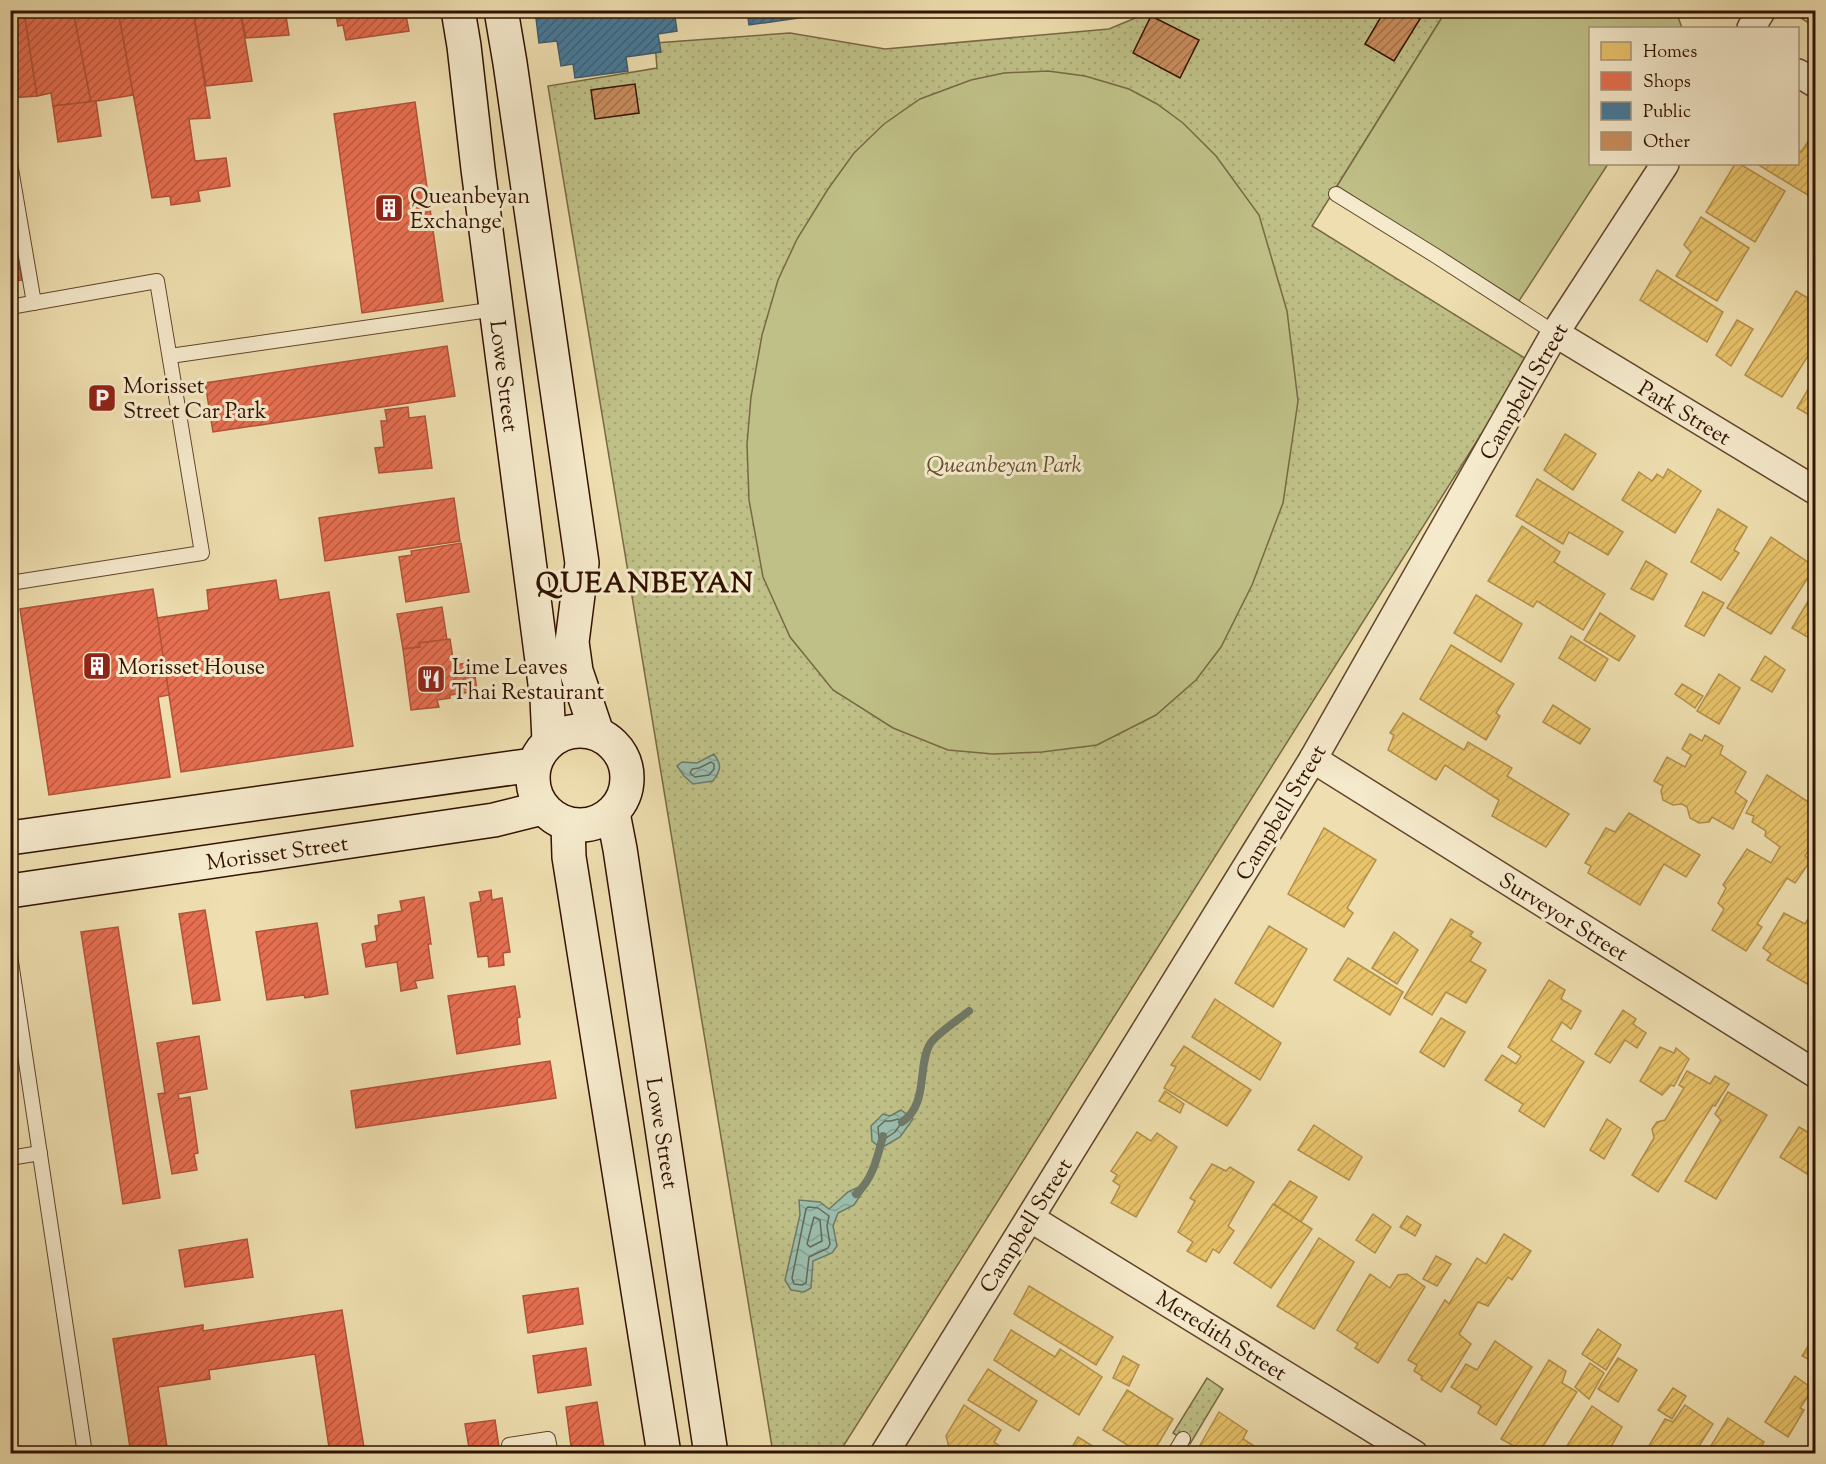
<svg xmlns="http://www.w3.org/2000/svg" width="1826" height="1464" viewBox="0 0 1826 1464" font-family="'Sorts Mill Goudy',serif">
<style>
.park{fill:url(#park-dots);stroke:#786944;stroke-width:1.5}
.pitch{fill:#bfc087;stroke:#786944;stroke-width:1.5}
.water{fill:url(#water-waves);stroke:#707967;stroke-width:1.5}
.homes{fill:url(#homes-hatch);stroke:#b28f4a;stroke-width:1.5}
.shops{fill:url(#shops-hatch);stroke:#b15339;stroke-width:1.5}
.public{fill:url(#public-hatch);stroke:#3f5c6e;stroke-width:1.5}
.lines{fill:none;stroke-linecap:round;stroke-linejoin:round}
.shore{stroke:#666856;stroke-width:1.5}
.stream{stroke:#707967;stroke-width:8}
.building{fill:url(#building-hatch);stroke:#321200;stroke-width:1.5}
.lane-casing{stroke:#61452c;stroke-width:16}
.street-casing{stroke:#61452c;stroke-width:30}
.secondary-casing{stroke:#321200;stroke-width:36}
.lane{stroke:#f5eacc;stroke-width:14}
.street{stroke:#f5eacc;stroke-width:27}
.secondary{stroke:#f5eacc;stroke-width:33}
.labels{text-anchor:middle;stroke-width:6;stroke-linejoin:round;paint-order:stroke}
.poi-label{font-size:22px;fill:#321200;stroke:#f5eacc;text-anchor:start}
.street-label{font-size:22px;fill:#321200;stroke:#f5eacc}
.park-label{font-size:22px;font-style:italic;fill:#634f2f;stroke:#f5eacc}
.district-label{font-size:28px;font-weight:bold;letter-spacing:1.5px;fill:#321200;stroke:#f5eacc}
</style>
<defs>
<pattern id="park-dots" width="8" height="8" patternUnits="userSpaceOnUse" patternTransform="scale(1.5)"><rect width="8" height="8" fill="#bfc087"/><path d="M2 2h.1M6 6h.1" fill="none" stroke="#a5a473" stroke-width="1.8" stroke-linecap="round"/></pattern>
<pattern id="water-waves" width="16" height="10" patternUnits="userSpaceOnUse" patternTransform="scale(1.5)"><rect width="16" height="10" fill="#9abdac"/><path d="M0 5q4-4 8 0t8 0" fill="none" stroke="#85a192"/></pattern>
<pattern id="homes-hatch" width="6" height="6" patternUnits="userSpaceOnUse" patternTransform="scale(1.5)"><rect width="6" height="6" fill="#e9c46a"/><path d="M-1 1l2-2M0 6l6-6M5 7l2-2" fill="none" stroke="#c8a75a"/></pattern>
<pattern id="shops-hatch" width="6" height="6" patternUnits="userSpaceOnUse" patternTransform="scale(1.5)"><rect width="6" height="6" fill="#e76f51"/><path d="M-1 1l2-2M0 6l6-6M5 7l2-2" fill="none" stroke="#bc5a41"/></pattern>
<pattern id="public-hatch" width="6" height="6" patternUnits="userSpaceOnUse" patternTransform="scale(1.5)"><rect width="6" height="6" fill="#457b9d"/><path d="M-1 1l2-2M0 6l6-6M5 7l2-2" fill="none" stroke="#3a637e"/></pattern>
<pattern id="building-hatch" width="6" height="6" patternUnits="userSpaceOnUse" patternTransform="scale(1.5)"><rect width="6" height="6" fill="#ca8e5e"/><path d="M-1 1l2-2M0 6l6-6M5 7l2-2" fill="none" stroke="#a5734b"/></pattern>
</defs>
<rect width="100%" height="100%" fill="#efdfb0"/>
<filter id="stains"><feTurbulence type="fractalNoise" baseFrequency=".00333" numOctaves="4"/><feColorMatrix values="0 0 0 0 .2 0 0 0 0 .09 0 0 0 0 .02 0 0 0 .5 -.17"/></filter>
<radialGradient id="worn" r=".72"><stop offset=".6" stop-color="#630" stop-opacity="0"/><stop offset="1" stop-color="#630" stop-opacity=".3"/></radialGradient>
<g class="park">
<path d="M1152,11H1446L1312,226L1528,360L839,1453H773L548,86L657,68L655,43L790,33L885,49L1109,29Z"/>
<path d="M1207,1378L1223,1389L1190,1444L1173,1433Z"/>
</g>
<g class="pitch">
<path d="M1446,11H1676L1682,28H1590V164H1608L1519,301L1337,186Z"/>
<path d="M1798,11H1815V27L1796,15Z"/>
<path d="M1048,71L1085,76L1129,89L1157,104L1183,123L1216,156L1259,215L1287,311L1298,401L1283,503L1252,585L1221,647L1196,680L1156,715L1097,745L1042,752L993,754L948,750L893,728L833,690L790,637L763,577L749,500L747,444L751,397L762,335L778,280L797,239L828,189L854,153L884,124L920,99L971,80L1004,73Z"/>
</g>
<g class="water">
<path d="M714,754C722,765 721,770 713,781L693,784L684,776L677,766L682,762L697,763Z"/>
<path d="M901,1110L913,1119L900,1137L881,1148L872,1141L871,1126L883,1114L890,1116Z"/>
<path d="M861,1186L864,1190L854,1205L838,1213L833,1226L837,1246L832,1253L813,1261L811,1288L804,1292L791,1290L785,1280L800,1215L799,1200L820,1202L829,1209L848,1192Z"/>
</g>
<g class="homes">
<path d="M1812,136L1816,138V190L1811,197L1757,164H1798V150L1801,152Z"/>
<path d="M1735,164H1740L1785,191L1755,242L1706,212Z"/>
<path d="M1701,217L1749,248L1717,301L1676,276L1691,252L1684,245Z"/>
<path d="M1816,239V255L1808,251Z"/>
<path d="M1657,270L1723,312L1707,342L1640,300Z"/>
<path d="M1796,291L1816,303V343L1782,397L1745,375Z"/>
<path d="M1737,320L1753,329L1731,366L1716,355Z"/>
<path d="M1816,376V419L1797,408Z"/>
<path d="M1565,434L1596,454L1573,490L1544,470Z"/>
<path d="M1668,469L1701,491L1675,533L1622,500L1639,472L1652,481L1657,474L1663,478Z"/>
<path d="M1537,479L1623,532L1608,555L1569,532L1563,544L1516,516Z"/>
<path d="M1718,509L1747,527L1734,550L1739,553L1721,580L1691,562Z"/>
<path d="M1522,526L1560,552L1554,562L1605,594L1583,630L1537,601L1533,607L1488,581Z"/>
<path d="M1771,537L1815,567L1771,634L1727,608Z"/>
<path d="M1646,561L1667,574L1653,600L1631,589Z"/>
<path d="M1816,588V642L1792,628Z"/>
<path d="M1703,592L1724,603L1704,636L1685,626Z"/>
<path d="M1476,595L1522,624L1501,662L1454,633Z"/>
<path d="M1600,613L1635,636L1619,661L1584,640Z"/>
<path d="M1571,636L1608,659L1595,681L1559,658Z"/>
<path d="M1451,645L1514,684L1496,713L1500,716L1486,740L1420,699Z"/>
<path d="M1765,656L1785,670L1772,692L1751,680Z"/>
<path d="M1719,674L1740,688L1719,724L1697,711Z"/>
<path d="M1682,684L1703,696L1695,708L1675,694Z"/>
<path d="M1553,705L1590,729L1580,744L1543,722Z"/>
<path d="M1403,713L1464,750L1468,742L1512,768L1507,776L1569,814L1546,847L1492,816L1499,800L1445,765L1436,780L1388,750L1394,735L1390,733Z"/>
<path d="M1690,734L1702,741L1705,735L1723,746L1720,754L1746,772L1735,792L1747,801L1733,829L1712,817L1709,822L1699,823L1690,818L1687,807L1682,804L1673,805L1663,800L1661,791L1663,786L1654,781L1667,757L1685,767L1691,755L1682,749Z"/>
<path d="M1767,775L1816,807V837L1805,856L1811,860L1795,883L1787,878L1757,924L1762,927L1746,951L1712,930L1724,909L1718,903L1726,888L1723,885L1747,849L1771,863L1780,847L1765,836L1766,831L1752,822L1754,816L1746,813Z"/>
<path d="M1629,813L1700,855L1686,877L1664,864L1640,905L1588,873L1591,866L1585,863L1606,828L1615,832Z"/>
<path d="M1324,828L1376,860L1347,908L1353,913L1344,927L1288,894Z"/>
<path d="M1812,912L1816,914V980L1811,977L1807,984L1767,960L1771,954L1763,948L1784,913L1805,924Z"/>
<path d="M1451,919L1473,932L1470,936L1481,943L1470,961L1486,970L1466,1003L1446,992L1432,1015L1404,998Z"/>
<path d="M1269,926L1307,949L1273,1007L1235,983Z"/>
<path d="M1394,932L1418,950L1397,984L1372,968Z"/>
<path d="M1348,958L1403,992L1390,1015L1334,980Z"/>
<path d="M1549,980L1565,990L1561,999L1581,1011L1571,1029L1562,1022L1551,1040L1584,1062L1544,1127L1519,1111L1523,1104L1485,1080L1502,1055L1516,1064L1521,1056L1508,1047Z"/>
<path d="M1215,999L1281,1043L1260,1080L1192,1037Z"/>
<path d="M1623,1010L1636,1019L1633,1024L1646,1033L1637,1048L1625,1040L1610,1063L1595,1054Z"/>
<path d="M1441,1018L1465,1032L1444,1067L1420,1052Z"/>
<path d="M1184,1046L1251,1090L1227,1126L1164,1088L1176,1067L1171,1065Z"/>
<path d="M1660,1047L1674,1053L1676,1048L1689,1059L1674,1086L1671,1085L1662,1095L1640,1081Z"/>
<path d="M1687,1071L1710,1084L1715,1076L1729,1084L1715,1106L1713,1105L1658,1192L1632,1175L1654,1138L1652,1129L1657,1122L1665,1120L1684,1088L1679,1085Z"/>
<path d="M1165,1091L1184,1104L1180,1113L1159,1101Z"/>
<path d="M1728,1092L1767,1115L1716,1199L1685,1181L1721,1120L1715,1114Z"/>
<path d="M1607,1119L1621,1129L1604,1159L1590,1150Z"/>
<path d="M1314,1125L1362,1157L1349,1180L1298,1150Z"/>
<path d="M1799,1127L1816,1137V1172L1812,1177L1780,1157Z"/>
<path d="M1137,1132L1151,1141L1157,1133L1177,1147L1136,1217L1111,1203L1120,1186L1113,1181L1117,1175L1111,1171Z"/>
<path d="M1212,1164L1226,1171L1230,1167L1254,1182L1228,1226L1234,1231L1219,1253L1213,1249L1206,1262L1187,1251L1193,1242L1178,1232L1195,1201L1190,1198Z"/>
<path d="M1290,1181L1317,1197L1301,1222L1274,1204Z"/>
<path d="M1273,1204L1312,1229L1271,1288L1234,1263Z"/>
<path d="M1373,1214L1391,1227L1375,1253L1356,1240Z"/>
<path d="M1407,1216L1421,1225L1415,1236L1400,1227Z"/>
<path d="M1504,1234L1531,1251L1512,1280L1508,1277L1488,1306L1478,1302L1459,1334L1471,1344L1441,1392L1421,1379L1422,1376L1414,1371L1417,1365L1408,1360L1445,1300L1449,1304L1477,1258L1486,1264Z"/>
<path d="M1319,1238L1354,1262L1314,1329L1277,1306Z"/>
<path d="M1436,1256L1451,1264L1437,1286L1423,1279Z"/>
<path d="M1370,1274L1390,1288L1398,1275L1407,1274L1425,1287L1378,1363L1355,1348L1358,1344L1337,1330Z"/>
<path d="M1816,1278V1294L1808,1290Z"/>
<path d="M1029,1286L1113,1337L1096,1365L1014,1314Z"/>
<path d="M1598,1329L1621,1345L1606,1370L1582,1354Z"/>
<path d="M1011,1330L1055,1357L1060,1349L1102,1377L1079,1415L994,1360Z"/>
<path d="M1815,1335H1816V1363L1802,1356Z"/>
<path d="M1495,1341L1532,1367L1496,1425L1478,1413L1481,1406L1451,1387L1466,1364L1477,1370Z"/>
<path d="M1123,1356L1139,1365L1129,1386L1113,1378Z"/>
<path d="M1618,1358L1637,1370L1618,1402L1598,1389Z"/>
<path d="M1549,1360L1566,1371L1562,1383L1577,1392L1538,1454H1536L1522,1447L1521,1450L1501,1439Z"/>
<path d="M1590,1363L1604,1373L1589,1399L1575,1387Z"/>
<path d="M988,1369L1037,1401L1019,1431L968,1400Z"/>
<path d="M1795,1376L1813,1389L1800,1408L1804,1410L1788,1437L1765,1422Z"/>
<path d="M1673,1388L1686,1396L1672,1419L1658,1410Z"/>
<path d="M1127,1390L1173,1419L1152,1454H1142L1103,1430Z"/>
<path d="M964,1405L1001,1430L994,1442L1007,1451L1006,1454H957L955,1452L956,1450L949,1447L946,1436Z"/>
<path d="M1685,1405L1713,1424L1694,1454H1644L1665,1419L1673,1422Z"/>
<path d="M1592,1406L1622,1427L1607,1454H1562Z"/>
<path d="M1219,1412L1247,1431L1243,1439L1267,1454H1195Z"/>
<path d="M1728,1418L1764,1442L1757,1454H1706Z"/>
<path d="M1078,1437L1099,1450L1097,1454H1068Z"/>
</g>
<g class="shops">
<path d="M10,10H27L24,11L37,96L10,98Z"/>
<path d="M73,10L91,102L53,106L51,93L37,96L24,11Z"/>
<path d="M73,10H118L134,95L91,102Z"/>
<path d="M118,10H193L210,118L189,119L195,161L226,158L230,186L198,191L200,201L171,205L170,196L152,198Z"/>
<path d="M193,10H240L252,81L206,86Z"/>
<path d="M240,10H285L289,35L246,38Z"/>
<path d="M335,10H405L409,31L346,40L343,25L338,26Z"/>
<path d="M96,101L101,136L58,142L53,106Z"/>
<path d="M415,102L443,301L362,313L334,114Z"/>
<path d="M10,220L22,280L10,281Z"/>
<path d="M447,346L455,396L213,432L205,383Z"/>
<path d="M408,407L409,418L425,416L432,468L379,473L375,448L384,447L381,421H387L385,410Z"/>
<path d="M454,498L460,541L325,561L319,518Z"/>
<path d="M461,543L469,592L406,602L399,557L412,555L411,551Z"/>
<path d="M276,580L279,600L329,592L353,746L181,772L157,618L209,610L207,590Z"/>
<path d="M153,589L169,695L158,697L170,777L49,795L20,609Z"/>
<path d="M442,607L447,640L419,643L420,647L403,649L397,614Z"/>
<path d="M450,639L454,665L473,662L477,691L450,695V698L437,700L439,707L411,710L403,649L420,647L419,643Z"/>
<path d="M491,890L492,900L502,898L510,952L503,953L504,965L489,967L488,956L478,957L470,903L481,901L479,892Z"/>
<path d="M424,897L431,944H428L433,978L415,981L417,988L401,991L397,962L366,967L362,944L377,941L375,926L379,925L378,915L402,911L400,901Z"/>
<path d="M205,910L220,1000L193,1004L179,914Z"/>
<path d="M317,923L328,994L305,998L304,995L267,1000L256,932Z"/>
<path d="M118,927L160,1198L123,1204L81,932Z"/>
<path d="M515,986L520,1017L517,1018L520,1044L457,1054L448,996Z"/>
<path d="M199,1036L207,1089L178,1094L179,1099L190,1097L198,1153L194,1154L197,1170L172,1174L158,1094L165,1093L157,1043Z"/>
<path d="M550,1061L556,1098L356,1128L351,1091Z"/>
<path d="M247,1239L253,1277L185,1287L179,1250Z"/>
<path d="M578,1288L583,1324L528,1333L523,1296Z"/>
<path d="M342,1310L365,1454H330L315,1354L209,1370L210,1379L158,1387L168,1454H131L113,1339L203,1325V1331Z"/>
<path d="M586,1348L591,1385L538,1393L533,1356Z"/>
<path d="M597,1402L605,1454H572L566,1407Z"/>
<path d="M495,1420L500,1454H470L465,1424Z"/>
</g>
<g class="public">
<path d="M535,10H674L677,31L658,34L661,52L626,57L628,71L575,78L573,64L561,66L557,41L539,43Z"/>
<path d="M747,10H847V11L749,25Z"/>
</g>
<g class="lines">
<g class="shore">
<path d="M711,762L714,764V769L709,775L695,777L690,773L692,769L699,768Z"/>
<path d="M898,1119L902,1122L895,1132L883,1140L879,1138L878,1127L885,1121H891Z"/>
<path d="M808,1207L818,1208L829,1216L827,1226L830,1244L828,1248L809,1257L806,1283L802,1285L794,1284L792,1278L806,1209Z"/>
<path d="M814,1217L820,1220L822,1241L810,1247L807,1244Z"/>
</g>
<g class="stream">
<path d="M902,1122C929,1104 917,1066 930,1044C936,1034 958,1020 969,1011"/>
<path d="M856,1194C873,1179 877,1158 883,1136"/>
</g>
</g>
<g class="building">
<path d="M1385,10H1405L1420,19L1394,61L1365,44Z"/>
<path d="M1405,10H1425L1420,19Z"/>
<path d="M1151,16L1199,40L1180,78L1133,53Z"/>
<path d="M635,84L639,113L595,119L591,90Z"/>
</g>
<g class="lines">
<g class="lane-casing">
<g id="lane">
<path d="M10,163L34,303"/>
<path d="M1336,194L1436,256L1555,333"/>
<path d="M10,307L157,281L202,553L10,583"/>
<path d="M170,356L496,309"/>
<path d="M10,955L85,1454"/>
<path d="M10,1158L40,1153"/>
<path d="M509,1445L548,1439L551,1454"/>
<path d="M1174,1454L1183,1439"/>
</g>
</g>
<g class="street-casing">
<g id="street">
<path d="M1751,28L1762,10"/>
<path d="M1798,73L1816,84"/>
<path d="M1555,333L1816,491"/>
<path d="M1313,759L1816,1074"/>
<path d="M1030,1218L1414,1454"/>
<path d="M884,1454L1313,759L1555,333L1665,164"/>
</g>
</g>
<g class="secondary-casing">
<g id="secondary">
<path d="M458,10L464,46L478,169L547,699L549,741"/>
<path d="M501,10L510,63L582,563L572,642L576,671L597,733"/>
<circle cx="580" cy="778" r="47"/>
<path d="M613,813L620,849L711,1454"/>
<path d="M568,825L569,857L664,1454"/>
<path d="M10,838L533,765"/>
<path d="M10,891L494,820L542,808"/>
</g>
</g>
<use href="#lane" class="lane"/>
<use href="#street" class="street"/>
<use href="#secondary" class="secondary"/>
</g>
<defs>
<g id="building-square" transform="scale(1.5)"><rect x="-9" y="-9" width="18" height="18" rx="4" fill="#8f2418" stroke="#f5eacc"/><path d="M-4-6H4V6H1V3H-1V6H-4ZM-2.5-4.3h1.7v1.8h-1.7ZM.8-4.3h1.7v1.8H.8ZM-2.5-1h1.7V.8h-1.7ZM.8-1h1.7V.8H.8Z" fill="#fff"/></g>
<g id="parking-square" transform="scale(1.5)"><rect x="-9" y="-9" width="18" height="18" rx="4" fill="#8f2418" stroke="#f5eacc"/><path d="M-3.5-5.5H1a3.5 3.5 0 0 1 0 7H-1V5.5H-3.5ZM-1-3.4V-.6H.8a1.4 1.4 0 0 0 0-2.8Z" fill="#fff"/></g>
<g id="restaurant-square" transform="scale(1.5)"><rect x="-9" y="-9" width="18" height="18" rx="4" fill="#8f2418" stroke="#f5eacc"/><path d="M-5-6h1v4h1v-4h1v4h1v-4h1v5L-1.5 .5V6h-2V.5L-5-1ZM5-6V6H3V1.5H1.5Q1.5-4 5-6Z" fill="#fff"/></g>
</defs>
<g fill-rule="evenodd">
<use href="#building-square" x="389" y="208"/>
<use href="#parking-square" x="102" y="398"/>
<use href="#building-square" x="97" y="666"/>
<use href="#restaurant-square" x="431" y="679"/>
</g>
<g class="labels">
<g class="poi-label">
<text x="410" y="203">Queanbeyan<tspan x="410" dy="25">Exchange</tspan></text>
<text x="123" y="393">Morisset<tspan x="123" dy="25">Street Car Park</tspan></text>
<text x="118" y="674">Morisset House</text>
<text x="452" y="674">Lime Leaves<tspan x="452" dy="25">Thai Restaurant</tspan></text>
</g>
<g class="street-label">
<text transform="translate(505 376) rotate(83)" y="8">Lowe Street</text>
<text transform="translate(1523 391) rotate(-60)" y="8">Campbell Street</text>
<text transform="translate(1685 412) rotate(31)" y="8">Park Street</text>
<text transform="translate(1280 812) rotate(-59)" y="8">Campbell Street</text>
<text transform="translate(277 852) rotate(-8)" y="8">Morisset Street</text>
<text transform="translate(1564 916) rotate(32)" y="8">Surveyor Street</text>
<text transform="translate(663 1133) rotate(81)" y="8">Lowe Street</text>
<text transform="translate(1025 1225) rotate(-58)" y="8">Campbell Street</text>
<text transform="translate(1222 1335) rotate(32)" y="8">Meredith Street</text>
</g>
<g class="park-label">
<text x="1004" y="472">Queanbeyan Park</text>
</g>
<g class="district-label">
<text x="645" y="592">QUEANBEYAN</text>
</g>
</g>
<rect width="1826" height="1464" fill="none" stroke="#efdfb0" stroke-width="36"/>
<rect x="12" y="12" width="1802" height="1440" fill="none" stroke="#321200" stroke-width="3"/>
<rect x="18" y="18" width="1790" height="1428" fill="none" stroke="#321200" stroke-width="1.5"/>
<rect x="1589" y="27" width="210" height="138" fill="#f5eacc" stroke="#a7947a" stroke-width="1.5"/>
<rect x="1601" y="42" width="30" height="18" fill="#e9c46a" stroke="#a7947a" stroke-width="1.5"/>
<text x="1643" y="57" font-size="18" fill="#321200">Homes</text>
<rect x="1601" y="72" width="30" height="18" fill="#e76f51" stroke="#a7947a" stroke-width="1.5"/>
<text x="1643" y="87" font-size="18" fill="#321200">Shops</text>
<rect x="1601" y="102" width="30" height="18" fill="#457b9d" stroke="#a7947a" stroke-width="1.5"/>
<text x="1643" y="117" font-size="18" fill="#321200">Public</text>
<rect x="1601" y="132" width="30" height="18" fill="#ca8e5e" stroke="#a7947a" stroke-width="1.5"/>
<text x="1643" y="147" font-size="18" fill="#321200">Other</text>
<rect width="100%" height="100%" filter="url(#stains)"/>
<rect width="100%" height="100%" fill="url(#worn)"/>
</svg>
